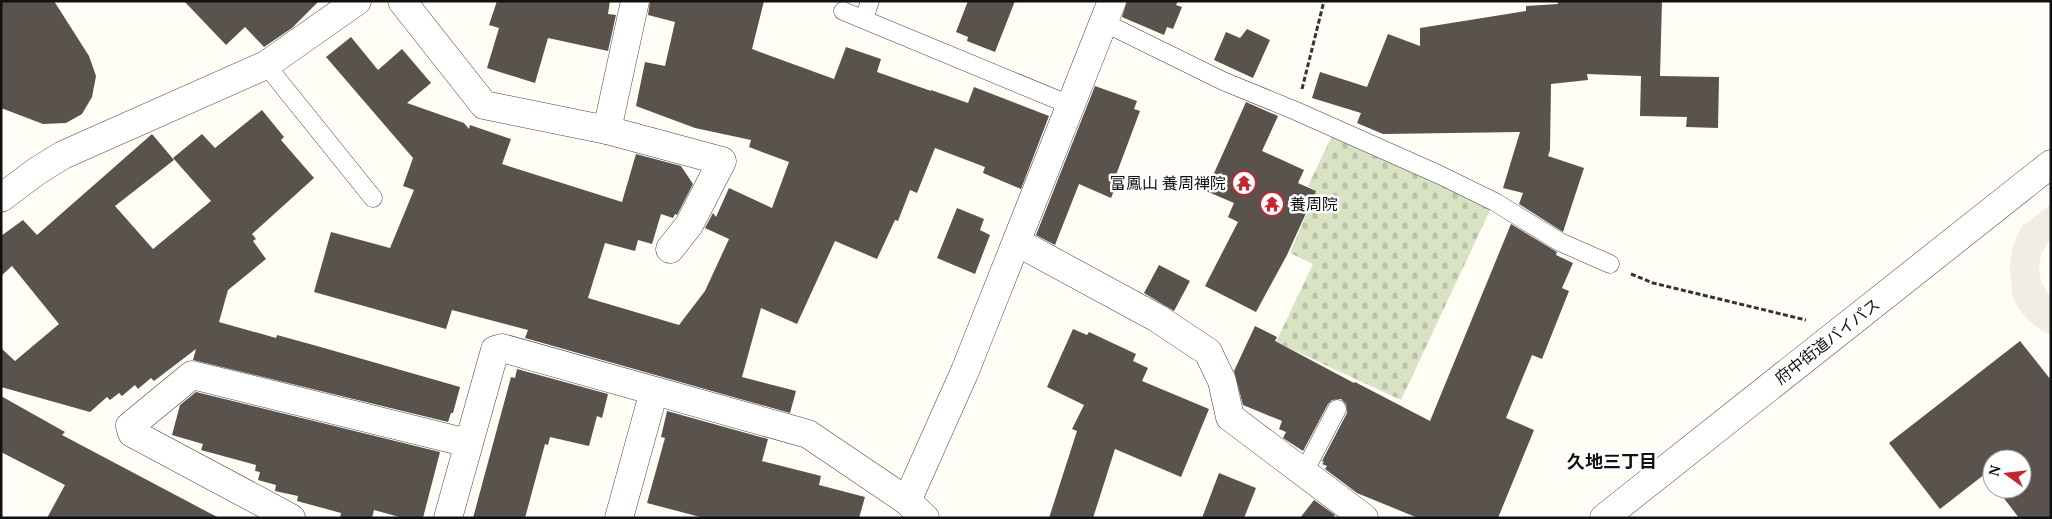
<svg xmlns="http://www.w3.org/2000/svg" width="2052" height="519" viewBox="0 0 2052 519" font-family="'PT Serif','Noto Sans JP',serif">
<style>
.cemetery{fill:url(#cemetery-stones)}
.plaza{fill:#f1ede2}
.building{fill:#5a524d}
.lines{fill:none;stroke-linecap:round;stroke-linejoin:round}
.service-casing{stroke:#444;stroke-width:19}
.minor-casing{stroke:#444;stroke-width:29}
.tertiary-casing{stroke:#444;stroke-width:29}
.path{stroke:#333;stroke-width:3;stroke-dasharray:5 2.5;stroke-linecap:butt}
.service{stroke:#fff;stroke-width:18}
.minor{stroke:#fff;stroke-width:28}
.tertiary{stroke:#fff;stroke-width:28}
.labels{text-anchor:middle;stroke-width:5;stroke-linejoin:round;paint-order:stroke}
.poi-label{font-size:16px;fill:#111;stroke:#fff;text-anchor:end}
.street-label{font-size:16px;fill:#111;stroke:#fff}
.neighbourhood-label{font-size:18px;font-weight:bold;fill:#111;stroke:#fff}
</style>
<defs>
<pattern id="cemetery-stones" width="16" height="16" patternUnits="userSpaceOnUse" patternTransform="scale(1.25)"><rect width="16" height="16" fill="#d9e3c4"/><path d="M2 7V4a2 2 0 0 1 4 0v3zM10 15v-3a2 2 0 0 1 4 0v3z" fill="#b9c2a7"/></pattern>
</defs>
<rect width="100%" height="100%" fill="#fffdf5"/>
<path class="cemetery" d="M1335,129L1493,204L1401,400L1276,342L1313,264L1290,253L1316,191L1308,186Z"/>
<path class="plaza" d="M2051,204V238L2041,254L2039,268L2041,282L2051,298V335L2039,329L2026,318L2017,306L2012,294L2010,267L2013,245L2022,226Z"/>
<g class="building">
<path d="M1,1H54L89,56L96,76L92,97L82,114L66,123L43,124L1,108Z"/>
<path d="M184,1H319L292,28L264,47L245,27L226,45Z"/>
<path d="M497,1H610L608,14L616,15L608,51L548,38L535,83L487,68L499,28L489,25Z"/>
<path d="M650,1H764L752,49L834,79L846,47L881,59L877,72L931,91V90L968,103L974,87L1049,116L1021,189L983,173L985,167L935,148L917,193L910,190L898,221L895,220L877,259L835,241L797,324L761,308L742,377L796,391L790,413L525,338L528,330L452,310L446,329L314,292L331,232L390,248L414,190L403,186L413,158L326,57L351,37L378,70L402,49L431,83L407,103L464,123L469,129L470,125L511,139L502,164L622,202L636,154L681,166L693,184L677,215L675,214L673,218L661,214L652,244L638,240L635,251L605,243L588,298L679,325L705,291L729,239L705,228L713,213L716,217L729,188L772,208L789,162L749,147L751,140L695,128L636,106L645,62L665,66L675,22L648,15Z"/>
<path d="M968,1H1015L995,52L967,41L968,37L956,32Z"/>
<path d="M1127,1H1178L1176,5L1182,7L1173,29L1167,27L1164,35L1122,17Z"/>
<path d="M1557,1H1662L1660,76L1719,77L1718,128L1686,127L1687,117L1640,116L1641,76L1587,74L1588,80L1551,84L1550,150L1548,156L1584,168L1563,232L1519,204L1523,193L1503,188L1520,132L1383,134L1357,123L1361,113L1312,98L1320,72L1367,87L1388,34L1420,46V28L1526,11V6L1558,4Z"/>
<path d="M1247,29L1270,40L1253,78L1214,60L1226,32L1240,38Z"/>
<path d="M1095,86L1137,101L1134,109L1140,111L1116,175L1120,177L1111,198L1079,184L1055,245L1036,235Z"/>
<path d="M1246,102L1278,116L1262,151L1304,170L1298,183L1316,191L1287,255L1256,312L1205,286L1238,222L1228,217L1234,203L1206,191Z"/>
<path d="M262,110L284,137L281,140L314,178L252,234L256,239L253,241L266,259L228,290L219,322L276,338L277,335L317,346L460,387L453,413H451L448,422L193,360L196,349L154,381L151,378L138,389L135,385L122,396L119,393L110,400L107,397L90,412L1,387V348L15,361L59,324L12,266L1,276V236L23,220L37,235L152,134L174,160L115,206L153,249L211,201L173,158L202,134L215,148Z"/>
<path d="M957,208L984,219L980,230L990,235L975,274L937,258Z"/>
<path d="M1511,224L1557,252L1556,255L1573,263L1562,288L1569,291L1542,359L1532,355L1506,418L1534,430L1498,518H1418L1357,493L1325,469L1327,466L1322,464L1324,462L1322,461L1347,413L1346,404L1341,399L1332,400L1328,404L1303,451L1283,438L1286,432L1279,429L1282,421L1243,405L1234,371L1255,326L1277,337L1275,341L1354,383L1355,382L1430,421Z"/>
<path d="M1159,265L1190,281L1174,311L1144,293Z"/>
<path d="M1073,329L1087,335L1089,332L1136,354L1133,361L1148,368L1142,381L1209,409L1181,477L1115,449L1093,518H1049L1077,431L1072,429L1084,405L1047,387Z"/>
<path d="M2020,341L2051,380V518H2019L1997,489H2022V459H1992V483L1985,474L1940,509L1889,443Z"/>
<path d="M517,369L608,394L602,418L597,416L589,446L550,437L548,445L545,444L525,518H473L511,377L515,378Z"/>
<path d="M196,392L440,452L423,518H403L374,510L372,518H340L341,513L297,501L298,496L275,491L276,485L258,480L260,472L255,471L256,465L201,450L203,444L172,435L180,405Z"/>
<path d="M1,396L65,432L62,435L219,518H47L65,485L1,452Z"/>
<path d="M667,411L768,439L762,461L821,476L819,485L865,497L859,518H704L647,503L665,438L661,437Z"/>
<path d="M1219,473L1256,488L1244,518H1202Z"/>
<path d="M1314,500L1335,515L1333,518H1300Z"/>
</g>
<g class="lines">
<g class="service-casing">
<g id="service">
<path d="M843,11L1070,105"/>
<path d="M864,19L870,1"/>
<path d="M1103,22L1223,81L1296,111L1440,175L1495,202L1560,242L1610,264"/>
<path d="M266,65L373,198"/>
<path d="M1304,472L1337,409"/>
</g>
</g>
<g class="minor-casing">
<g id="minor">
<path d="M402,1L484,105L607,130L722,161L689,225L670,249"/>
<path d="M607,130L635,1"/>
<path d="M1,198L37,171L63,155L266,65L357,1"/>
<path d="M1017,242L1157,318L1208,352L1222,381L1230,417L1364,518"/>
<path d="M907,501L965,371L1112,1"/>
<path d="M291,518L132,433L130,426L192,375L468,443"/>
<path d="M448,518L495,350L502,348L808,434L907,501L925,518"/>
<path d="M619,518L654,391"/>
</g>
</g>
<g class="tertiary-casing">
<path id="tertiary" d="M1604,518L2051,164"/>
</g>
<g class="path">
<path d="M1302,89L1324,1"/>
<path d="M1631,274L1653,283L1806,320"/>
</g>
<use href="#service" class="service"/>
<use href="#minor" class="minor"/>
<use href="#tertiary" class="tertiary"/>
</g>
<defs>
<g id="temple-ring" transform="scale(1.25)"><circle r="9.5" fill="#fff" stroke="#c4262e" stroke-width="1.5"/><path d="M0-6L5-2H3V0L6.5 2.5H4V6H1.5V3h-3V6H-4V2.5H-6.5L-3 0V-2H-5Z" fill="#c4262e"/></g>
</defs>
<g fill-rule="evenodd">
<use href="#temple-ring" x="1244" y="183"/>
<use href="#temple-ring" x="1272" y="204"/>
</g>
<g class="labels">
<g class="poi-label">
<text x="1226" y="189">富鳳山 養周禅院</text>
<text x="1290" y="210" text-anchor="start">養周院</text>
</g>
<g class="street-label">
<text transform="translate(1827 341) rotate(-38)" y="6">府中街道バイパス</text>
</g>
<g class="neighbourhood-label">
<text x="1612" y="468">久地三丁目</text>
</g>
</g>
<rect width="2052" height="519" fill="none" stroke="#111111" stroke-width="5"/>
<g transform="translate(2007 474) rotate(285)"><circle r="24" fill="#ffffff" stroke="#a0a0a0"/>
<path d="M0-4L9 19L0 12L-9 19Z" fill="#c4262e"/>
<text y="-8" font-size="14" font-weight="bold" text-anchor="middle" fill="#111111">N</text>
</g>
</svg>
